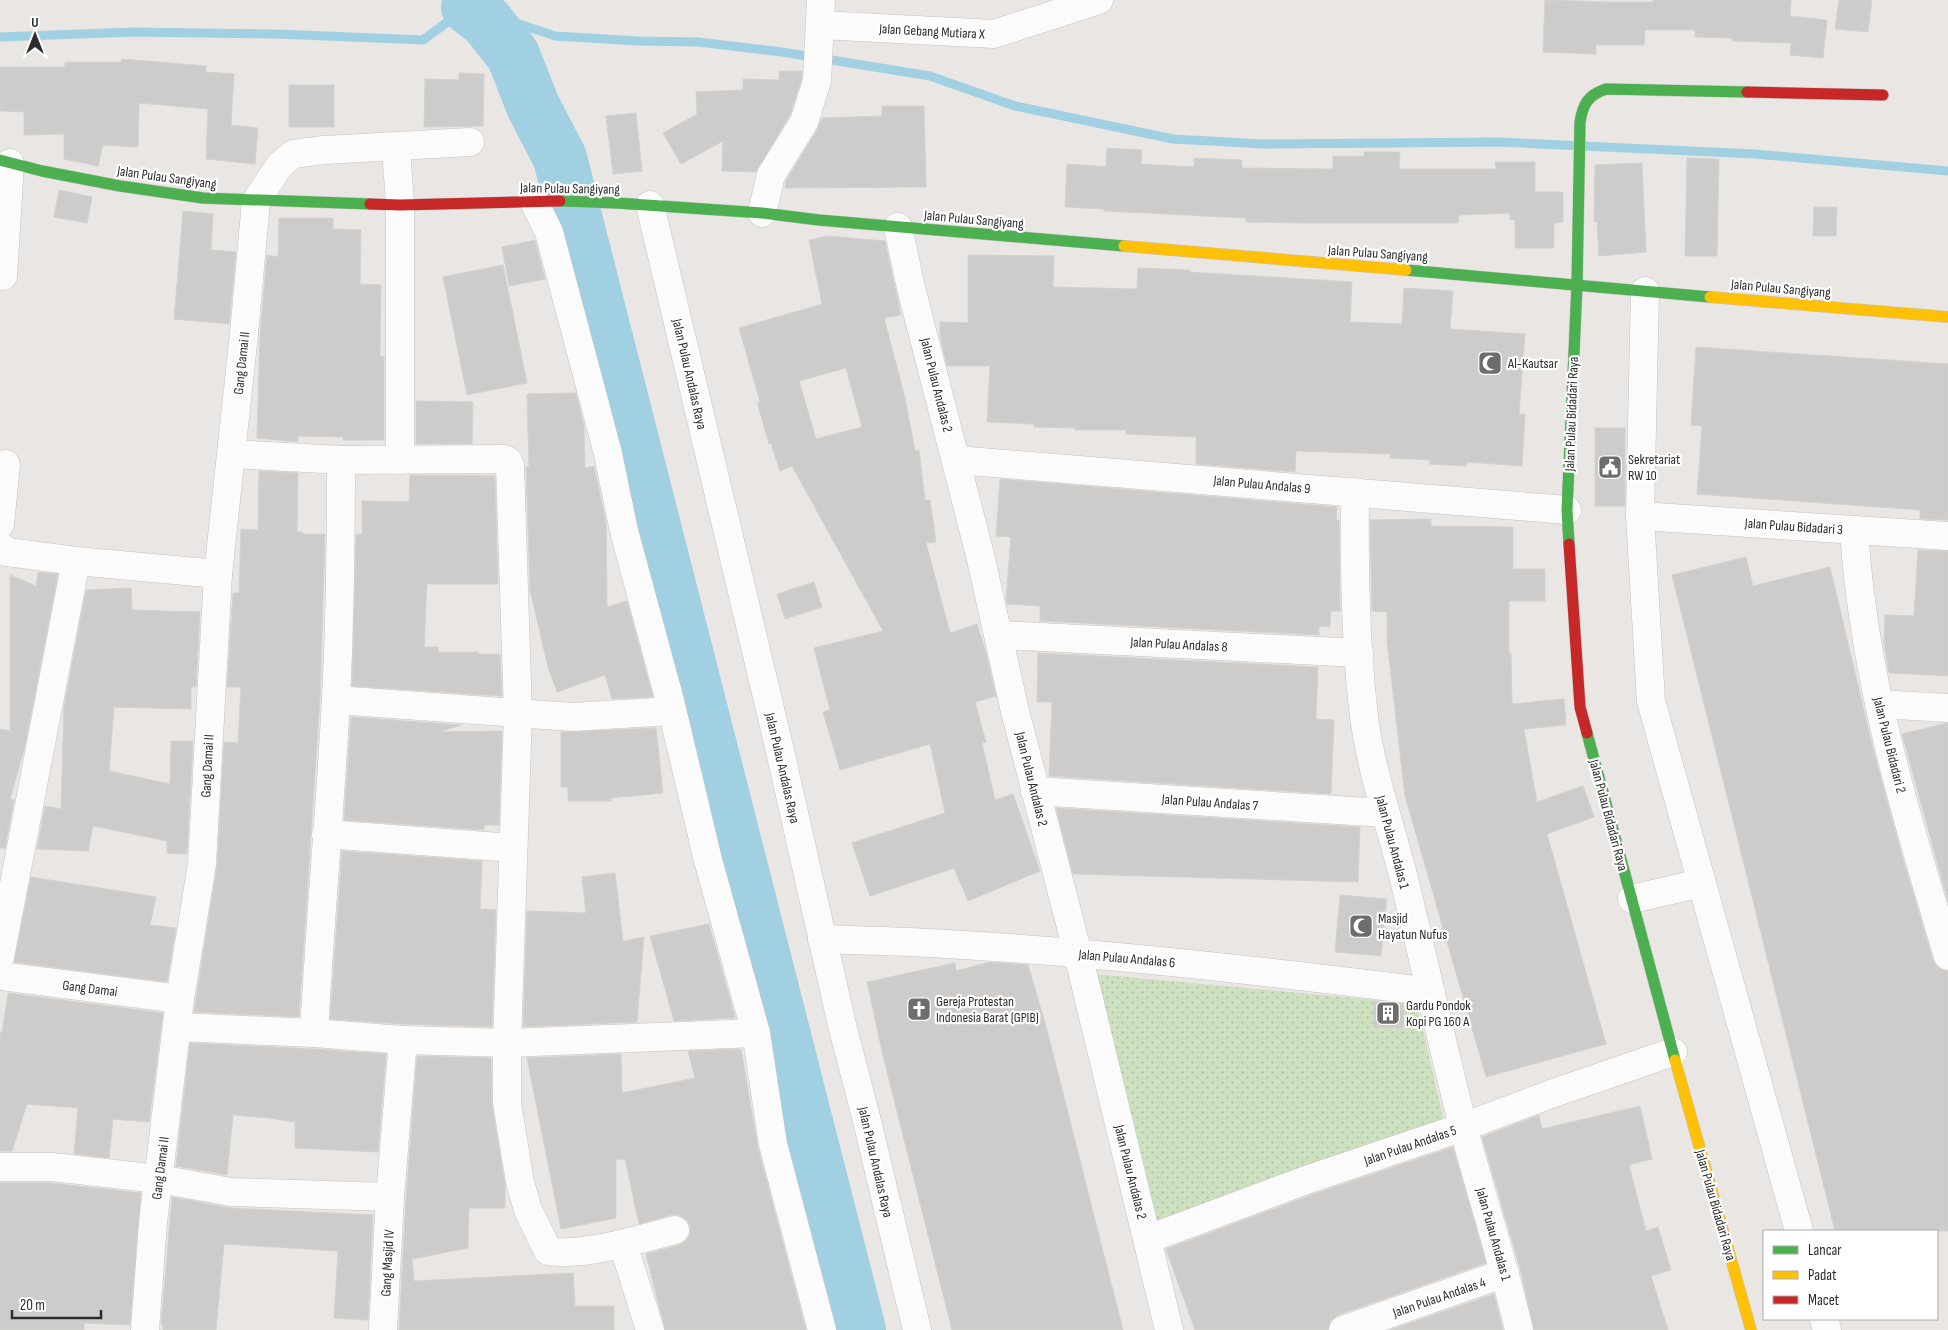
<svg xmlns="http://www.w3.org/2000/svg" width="1948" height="1330" viewBox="0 0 1948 1330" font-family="'Sofia Sans Condensed',sans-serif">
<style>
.grass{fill:url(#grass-dots)}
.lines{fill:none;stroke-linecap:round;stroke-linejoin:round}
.stream{stroke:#a0d0e2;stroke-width:9}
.river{stroke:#a0d0e2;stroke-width:54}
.building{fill:#ceccca;stroke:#d4d2cf;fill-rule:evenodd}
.street-casing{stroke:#c5c4c5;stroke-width:29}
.fast-casing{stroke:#c5c4c5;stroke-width:12}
.slow-casing{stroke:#c5c4c5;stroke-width:12}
.jam-casing{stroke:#c5c4c5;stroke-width:12}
.street{stroke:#fcfbfb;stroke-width:28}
.fast{stroke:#4caf50;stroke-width:11}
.slow{stroke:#ffc107;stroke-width:11}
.jam{stroke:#c62828;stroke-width:11}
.labels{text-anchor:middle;stroke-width:4.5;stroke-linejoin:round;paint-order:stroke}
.street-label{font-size:14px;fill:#2c2c2c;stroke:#fff}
.poi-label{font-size:14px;fill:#2c2c2c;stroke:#fff;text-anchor:start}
</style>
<defs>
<pattern id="grass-dots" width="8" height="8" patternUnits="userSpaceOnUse" patternTransform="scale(1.25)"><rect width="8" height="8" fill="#cde0c0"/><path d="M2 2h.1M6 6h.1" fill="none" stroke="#b0c0a5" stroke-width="1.8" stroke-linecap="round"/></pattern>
</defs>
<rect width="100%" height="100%" fill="#e9e6e3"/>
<path class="grass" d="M1094,974L1417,1004L1444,1122L1155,1225Z"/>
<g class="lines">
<path class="stream" d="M0,37L133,32L277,34L423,40L468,7L555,36L639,41L698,42L782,52L930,76L1015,106L1173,139L1263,144L1499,142L1755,154L1948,171"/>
<path class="river" d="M468,7L487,22L513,55L533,106L560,158L859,1330"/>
</g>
<g class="building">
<path d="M1545,0L1609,2H1653V0H1791L1790,16L1827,20L1823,58L1790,55L1791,43L1732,41V38L1695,37V30H1645L1644,45H1596V54L1543,52Z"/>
<path d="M1839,0H1872L1868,32L1835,29Z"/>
<path d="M121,59L206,66V72L234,74L231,125L258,128L255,164L206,159L208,109L139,103L138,147L103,145L98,166L64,159V134L24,135V112L0,111V67H65V62H121Z"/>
<path d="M779,71H802V78L790,115L756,172L722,171L723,141L681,164L663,133L697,114L696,92L743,90V79L779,80Z"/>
<path d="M459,73L484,74L483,126L424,127L425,79L459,80Z"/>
<rect x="289" y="85" width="45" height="42"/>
<path d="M882,106H924L926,187L785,188L786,181L817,130L822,118L882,116Z"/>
<path d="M636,113L642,171L613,174L606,116Z"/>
<path d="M1107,148L1142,150L1141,164L1194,167V158L1242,160V168L1333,169V156H1364V152H1400L1399,169H1496L1495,162H1535V192H1563V222L1554,223V248H1515V220H1510V213L1459,215L1458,223H1307L1246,222V218L1104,211V209L1065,207L1067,164L1106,167Z"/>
<path d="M1687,158L1719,159L1717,256H1685Z"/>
<path d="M1642,163L1646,252L1599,256L1597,221L1594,222L1595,165Z"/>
<path d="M59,190L92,197L87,223L54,217Z"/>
<path d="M1814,207H1837L1836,236H1813Z"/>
<path d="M183,211L213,214L211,250L236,252L229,324L174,319Z"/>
<path d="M279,218H333V229L361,230L360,284L381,285L380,356L384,357V440H343V437L298,436V442L257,438L260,336L267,255L278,257Z"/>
<path d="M828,236L885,241L901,315L884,318L905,398L915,451L919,450L925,500H930L936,542L926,543L950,633L977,624L985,649L996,696L975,702L986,742L982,743L995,800L1013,794L1040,871L968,901L954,868L870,896L852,843L945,813L930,744L840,770L823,712L830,710L814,648L883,631L792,466L780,471L771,443L769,444L757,402H760L739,328L822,304L809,240ZM846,368L862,427L816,439L799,381Z"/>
<path d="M535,240L545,279L509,286L502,247Z"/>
<path d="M968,255L1054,256L1053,287L1137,289L1138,268L1190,270V272L1352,282L1350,322L1402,324L1404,288L1453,291L1450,329L1525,334L1519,414H1525L1522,466L1467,462V466L1429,464L1430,460L1390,458L1391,454L1296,451L1295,472L1196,464V437L1126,434V430H1075V428L1034,427V424L987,422L990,366H947L940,336V322L968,323Z"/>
<path d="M503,265L527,383L467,395L443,277Z"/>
<path d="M1696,347L1948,364V520L1920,519V510L1697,494L1702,426L1691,425Z"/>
<path d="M576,393L584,426L585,468L594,466L606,522L607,607L627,601L653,697L612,699L605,675L557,692L548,667L530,590L526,467H529L527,394Z"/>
<path d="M416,401L473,402L472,444H416Z"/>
<rect x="1595" y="428" width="30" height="78"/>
<path d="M259,471L298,473L297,532H302V534H325L320,698L299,1017L194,1012L217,866L224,742L238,743L241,687H227L233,593H239L241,529L258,530Z"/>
<path d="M410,475L495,476L498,584H427L424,647H438V652H478V654H500L502,696L352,686L356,534H362V501L409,502Z"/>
<path d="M1000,479L1337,507L1336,520H1339L1340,611H1331L1330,627L1319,626V635L1040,621V606L1007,604L1006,599L1011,537L996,536Z"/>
<path d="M1431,519V526L1513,527V569H1545V601H1509V653H1511L1512,704L1564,699L1566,725L1524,729L1537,802L1583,786L1594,817L1547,834L1606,1044L1486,1077L1405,796L1387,641V612L1372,611L1370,520Z"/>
<path d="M1918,550L1948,551V676L1889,673L1884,644L1885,615L1914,616Z"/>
<path d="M1746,557L1753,586L1830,567L1873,749L1902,856L1933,960L1938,968L1948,971V1231H1835L1672,575Z"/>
<path d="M38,572L58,574L24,750L10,799L14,800L5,848H0V729L10,731V575L36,586Z"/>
<path d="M814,582L822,607L785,619L777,594Z"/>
<path d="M131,588L132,610L200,612L196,687H191V709L114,707L109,771L170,784L171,741H193L187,854L167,853V841L93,826L88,851L37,849L45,806L61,809L64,707L86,590Z"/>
<path d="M1038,653L1318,667L1316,719L1334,720L1331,794L1049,776L1052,702H1037Z"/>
<path d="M351,717L461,725L439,732L502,731L499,825H484V830L344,820Z"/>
<path d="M1948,723V902L1902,734Z"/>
<path d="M656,728L663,793L611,798V801H568V787H561V732Z"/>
<path d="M1056,808L1360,827L1358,882L1073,874Z"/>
<path d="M342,851L482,861L480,909L496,910L492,1027L404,1024L330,1019Z"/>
<path d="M615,873L623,941L644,937L637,1022L523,1027L527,911L586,913L582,877Z"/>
<path d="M31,877L156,897L150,925L176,928L167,982L14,962Z"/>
<path d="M1340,895L1387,899L1381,956L1335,952Z"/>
<path d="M709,924L735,1017L733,1018L674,1021L650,936Z"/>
<path d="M990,962L1028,965L1046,1026L1123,1330H952L883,1056L867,982L955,963L956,971Z"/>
<path d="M8,993L163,1013L149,1122L113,1119L109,1158L74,1154L78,1108L27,1104L12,1151H0V1032L2,1033Z"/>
<path d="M1374,1001L1403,1004V1028L1373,1027Z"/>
<path d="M190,1043L313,1049L386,1054L378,1152L295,1148V1122L269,1118L233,1115L227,1175L176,1166Z"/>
<path d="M741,1049L758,1148L806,1330H665L646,1254L679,1245L686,1241L690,1234V1225L686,1219L679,1215H671L639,1224L625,1159L616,1160V1218L561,1229L527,1058L621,1054L622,1093L695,1078L688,1051Z"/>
<path d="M417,1056L491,1058L492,1105L505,1185V1208H469L468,1248L412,1259L414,1281L573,1273L575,1306H614V1330H399L406,1198Z"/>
<path d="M1640,1106L1652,1159L1629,1165L1646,1231L1658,1227L1671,1270L1651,1276L1668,1330H1534L1520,1268L1482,1137L1539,1115L1542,1129Z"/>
<path d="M1453,1147L1486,1263L1338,1315L1331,1320L1328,1330H1195L1166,1249L1314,1194Z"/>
<path d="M0,1183H51L141,1193L130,1325L84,1323V1330H0Z"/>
<path d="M172,1197L230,1208L373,1215L368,1320L334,1318L338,1251L224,1244L216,1330H163V1325H161Z"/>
<path d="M1494,1294L1503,1330H1390Z"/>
</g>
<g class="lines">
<g class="street-casing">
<g id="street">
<path d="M820,25L994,34L1099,0"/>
<path d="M396,147L400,205V460"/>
<path d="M534,202L549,232L589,382L608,454L624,531L670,701L708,860L756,1033L773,1144L822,1330"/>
<path d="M650,205L780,751L842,1025L867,1121L917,1330"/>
<path d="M762,213L771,175L804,122L817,81L821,0"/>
<path d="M898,227L911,288L980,555L1015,711L1078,954L1169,1330"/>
<path d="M3,276L10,163"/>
<path d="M1645,291L1640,516L1651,701L1799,1231"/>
<path d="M232,454L341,460L504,459L508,461L510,466L518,714L507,1043V1103L520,1182L528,1210L548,1251C583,1257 641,1239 675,1230"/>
<path d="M956,460L1567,510"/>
<path d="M1355,492C1354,568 1355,649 1365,724C1373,777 1391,827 1404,879C1424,961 1442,1044 1463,1126C1481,1194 1503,1261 1519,1330"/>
<path d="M1640,516L1948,536"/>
<path d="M0,524L6,464"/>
<path d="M1854,530C1863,676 1906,817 1948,956"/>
<path d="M0,546L7,552L76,561L218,574"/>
<path d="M999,635L1359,653"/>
<path d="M336,700L572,717L672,711"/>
<path d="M1879,704L1948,708"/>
<path d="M1035,791L1385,813"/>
<path d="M326,834L513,848"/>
<path d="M1632,899L1701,883"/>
<path d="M822,939C863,941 905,941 946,944C1109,953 1270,972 1431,992"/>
<path d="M0,957L76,561"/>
<path d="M0,976L180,999"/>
<path d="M177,1027L314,1033L403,1040L507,1043L756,1033"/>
<path d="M314,1033C320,922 330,811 336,699C340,620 341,540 341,460"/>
<path d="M0,1167H52L159,1179L231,1192L390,1197"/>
<path d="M1148,1239L1309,1179L1463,1127L1551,1094L1673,1052"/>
<path d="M623,1244L650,1330"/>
<path d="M1824,1319L1827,1330"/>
<path d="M145,1330L153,1222L180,999L202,864L218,574L244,334L256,201L280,165L293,154L324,150L470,142"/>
<path d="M383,1330L390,1197L403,1040"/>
<path d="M1343,1330L1505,1273"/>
</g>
</g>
<g class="fast-casing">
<g id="fast">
<path d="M0,160L42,171L120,186L203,198L370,204"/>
<path d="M560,201L617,203L762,213L819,220L1124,246"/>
<path d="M1406,270L1710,297"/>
<path d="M1569,544L1567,510L1577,285L1580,122C1583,104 1588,95 1606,89L1747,92"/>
<path d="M1587,733L1675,1060"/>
</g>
</g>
<g class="slow-casing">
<g id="slow">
<path d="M1124,246L1406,270"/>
<path d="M1710,297L1948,317"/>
<path d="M1675,1060L1751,1330"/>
</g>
</g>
<g class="jam-casing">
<g id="jam">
<path d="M1747,92L1883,95"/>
<path d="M370,204L400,205L560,201"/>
<path d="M1569,544L1580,707L1587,733"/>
</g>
</g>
<use href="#street" class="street"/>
<use href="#fast" class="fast"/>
<use href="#slow" class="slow"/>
<use href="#jam" class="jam"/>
</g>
<defs>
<g id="mosque-square" transform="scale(1.25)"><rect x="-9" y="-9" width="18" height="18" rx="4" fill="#6e6d6c" stroke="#fff"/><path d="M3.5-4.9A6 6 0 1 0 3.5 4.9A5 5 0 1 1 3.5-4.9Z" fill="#fff"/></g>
<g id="civic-square" transform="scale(1.25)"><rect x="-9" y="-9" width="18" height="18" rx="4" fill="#6e6d6c" stroke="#fff"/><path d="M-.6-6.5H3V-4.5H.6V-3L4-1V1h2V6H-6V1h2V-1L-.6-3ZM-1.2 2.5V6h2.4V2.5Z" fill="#fff"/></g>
<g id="church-square" transform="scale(1.25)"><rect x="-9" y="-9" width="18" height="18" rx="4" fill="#6e6d6c" stroke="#fff"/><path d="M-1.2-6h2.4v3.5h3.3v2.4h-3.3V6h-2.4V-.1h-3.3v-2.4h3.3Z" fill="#fff"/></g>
<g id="building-square" transform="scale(1.25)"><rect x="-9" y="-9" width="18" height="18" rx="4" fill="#6e6d6c" stroke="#fff"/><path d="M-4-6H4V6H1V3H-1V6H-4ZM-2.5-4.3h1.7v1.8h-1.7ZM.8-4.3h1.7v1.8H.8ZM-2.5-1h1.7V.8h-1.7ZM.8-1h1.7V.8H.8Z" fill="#fff"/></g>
</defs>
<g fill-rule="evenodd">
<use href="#mosque-square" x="1490" y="363"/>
<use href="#civic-square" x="1610" y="467"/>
<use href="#mosque-square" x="1361" y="926"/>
<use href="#church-square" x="919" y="1009"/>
<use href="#building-square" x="1388" y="1013"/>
</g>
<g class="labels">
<g class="street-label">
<text transform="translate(932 31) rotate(3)" y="5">Jalan Gebang Mutiara X</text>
<text transform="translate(167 177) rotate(8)" y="5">Jalan Pulau Sangiyang</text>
<text transform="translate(570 188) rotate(1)" y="5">Jalan Pulau Sangiyang</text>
<text transform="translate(974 219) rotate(5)" y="5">Jalan Pulau Sangiyang</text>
<text transform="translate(1378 253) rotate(4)" y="5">Jalan Pulau Sangiyang</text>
<text transform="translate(1781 288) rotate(5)" y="5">Jalan Pulau Sangiyang</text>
<text transform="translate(241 363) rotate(-84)" y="5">Gang Damai II</text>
<text transform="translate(690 374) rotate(77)" y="5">Jalan Pulau Andalas Raya</text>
<text transform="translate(937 385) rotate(76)" y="5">Jalan Pulau Andalas 2</text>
<text transform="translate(1571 414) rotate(-88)" y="5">Jalan Pulau Bidadari Raya</text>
<text transform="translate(1262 484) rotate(5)" y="5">Jalan Pulau Andalas 9</text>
<text transform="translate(1794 526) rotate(4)" y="5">Jalan Pulau Bidadari 3</text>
<text transform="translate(1179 644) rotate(3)" y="5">Jalan Pulau Andalas 8</text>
<text transform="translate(1890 745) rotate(76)" y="5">Jalan Pulau Bidadari 2</text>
<text transform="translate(207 766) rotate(-87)" y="5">Gang Damai II</text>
<text transform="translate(783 768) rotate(77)" y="5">Jalan Pulau Andalas Raya</text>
<text transform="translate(1032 779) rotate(76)" y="5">Jalan Pulau Andalas 2</text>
<text transform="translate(1210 802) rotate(4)" y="5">Jalan Pulau Andalas 7</text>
<text transform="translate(1609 815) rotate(75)" y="5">Jalan Pulau Bidadari Raya</text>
<text transform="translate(1393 842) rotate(75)" y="5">Jalan Pulau Andalas 1</text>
<text transform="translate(1127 958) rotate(5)" y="5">Jalan Pulau Andalas 6</text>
<text transform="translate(90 988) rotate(7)" y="5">Gang Damai</text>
<text transform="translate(1410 1145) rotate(-19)" y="5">Jalan Pulau Andalas 5</text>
<text transform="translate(876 1162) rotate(77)" y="5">Jalan Pulau Andalas Raya</text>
<text transform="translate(160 1168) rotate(-83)" y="5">Gang Damai II</text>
<text transform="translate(1131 1172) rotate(76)" y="5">Jalan Pulau Andalas 2</text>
<text transform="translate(1716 1205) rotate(74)" y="5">Jalan Pulau Bidadari Raya</text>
<text transform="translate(1494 1234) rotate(74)" y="5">Jalan Pulau Andalas 1</text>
<text transform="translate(387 1263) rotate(-87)" y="5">Gang Masjid IV</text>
<text transform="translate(1439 1297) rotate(-19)" y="5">Jalan Pulau Andalas 4</text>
</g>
<g class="poi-label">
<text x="1508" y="368">Al-Kautsar</text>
<text x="1628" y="464">Sekretariat<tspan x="1628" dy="16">RW 10</tspan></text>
<text x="1378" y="923">Masjid<tspan x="1378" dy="16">Hayatun Nufus</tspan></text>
<text x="936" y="1006">Gereja Protestan<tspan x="936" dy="16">Indonesia Barat (GPIB)</tspan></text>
<text x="1406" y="1010">Gardu Pondok<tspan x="1406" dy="16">Kopi PG 160 A</tspan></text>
</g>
</g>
<rect x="1763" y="1230" width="175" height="90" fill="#ffffff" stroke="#ababab"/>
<rect x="1773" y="1246" width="25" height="8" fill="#4caf50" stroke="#ababab"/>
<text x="1808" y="1255" font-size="15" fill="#2c2c2c">Lancar</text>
<rect x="1773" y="1271" width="25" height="8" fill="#ffc107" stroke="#ababab"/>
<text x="1808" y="1280" font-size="15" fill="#2c2c2c">Padat</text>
<rect x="1773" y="1296" width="25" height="8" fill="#c62828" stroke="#ababab"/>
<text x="1808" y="1305" font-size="15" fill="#2c2c2c">Macet</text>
<g transform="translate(35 35)" stroke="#ffffff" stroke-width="4" paint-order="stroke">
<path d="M0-4L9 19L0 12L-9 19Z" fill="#2c2c2c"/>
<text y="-8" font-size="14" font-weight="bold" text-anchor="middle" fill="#2c2c2c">U</text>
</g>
<path d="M12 1310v8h89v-8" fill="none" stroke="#2c2c2c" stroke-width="2.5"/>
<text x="20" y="1310" font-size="15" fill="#2c2c2c" stroke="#ffffff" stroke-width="4" paint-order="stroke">20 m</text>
</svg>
